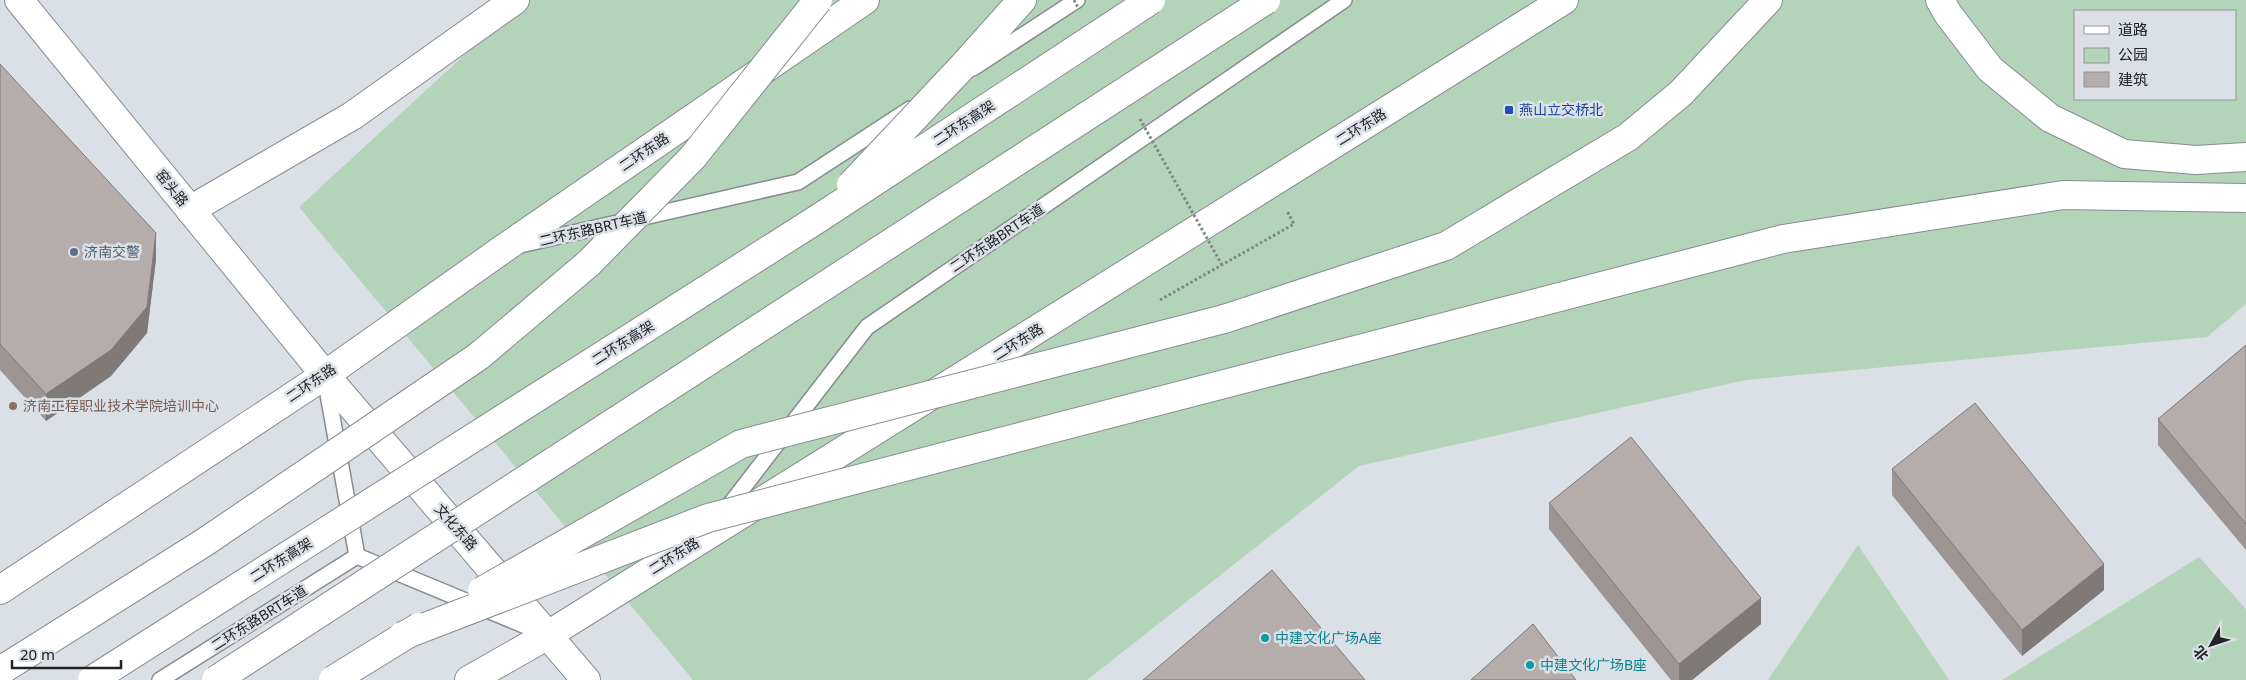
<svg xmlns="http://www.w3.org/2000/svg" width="2246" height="680" viewBox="0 0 2246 680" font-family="'Noto Sans','Noto Sans SC',sans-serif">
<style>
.green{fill:#b4d4b9;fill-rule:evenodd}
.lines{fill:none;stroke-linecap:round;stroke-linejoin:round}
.lane-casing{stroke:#878c91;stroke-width:18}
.street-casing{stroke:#878c91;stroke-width:30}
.secondary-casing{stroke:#878c91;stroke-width:30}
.highway-casing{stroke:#878c91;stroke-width:30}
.path{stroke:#818589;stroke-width:3;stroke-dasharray:2.5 2.5;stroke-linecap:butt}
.lane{stroke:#fff;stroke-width:15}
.street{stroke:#fff;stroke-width:28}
.secondary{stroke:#fff;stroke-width:28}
.highway{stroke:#fff;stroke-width:28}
.highway-bridge-casing{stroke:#878c91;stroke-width:30;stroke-linecap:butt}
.path-bridge{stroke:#818589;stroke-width:3;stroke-dasharray:2.5 2.5;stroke-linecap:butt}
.highway-bridge{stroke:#fff;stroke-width:28}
.wall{fill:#9c9594}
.shaded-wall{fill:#7f7978}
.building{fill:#b5adac;stroke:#7f7978}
.transit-dot{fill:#1a4fb4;stroke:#dbe0e6;stroke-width:2}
.service-dot{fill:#5c6f8a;stroke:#dbe0e6;stroke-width:2}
.education-dot{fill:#8d6e63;stroke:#dbe0e6;stroke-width:2}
.culture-dot{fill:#0f9aa8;stroke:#dbe0e6;stroke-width:2}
.labels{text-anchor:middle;stroke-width:5;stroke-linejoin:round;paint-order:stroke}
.transit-label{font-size:14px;fill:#164399;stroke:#dbe0e6;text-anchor:start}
.street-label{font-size:14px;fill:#212325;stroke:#dbe0e6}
.service-label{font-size:14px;fill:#4e5e75;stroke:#dbe0e6;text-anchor:start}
.education-label{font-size:14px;fill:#785e54;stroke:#dbe0e6;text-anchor:start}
.culture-label{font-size:14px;fill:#0d838f;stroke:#dbe0e6;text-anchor:start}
</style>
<rect width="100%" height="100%" fill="#dbe0e6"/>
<g class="green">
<path d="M524,0H2246V304L2207,337L1746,380L1359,466L1087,680H693L299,207ZM2075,11H2235V99H2075Z"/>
<path d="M1858,545L1949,680H1768Z"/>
<path d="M2199,557L2246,609V680H2002Z"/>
</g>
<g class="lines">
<g class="lane-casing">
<g id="lane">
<path d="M973,68L1077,0"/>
<path d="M520,245L798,182L910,109"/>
<path d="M326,383L357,556"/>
<path d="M725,511L867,327L1344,0"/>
<path d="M357,556L538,631"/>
<path d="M160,680L357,556"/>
</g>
</g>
<g class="street-casing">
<path id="street" d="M190,210L352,116L515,0"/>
</g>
<g class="secondary-casing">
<path id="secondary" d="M19,0L325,375L586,680"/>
</g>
<g class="highway-casing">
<g id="highway">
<path d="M1940,0L1948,14L1990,69L2050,118L2124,154L2196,160L2246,157"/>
<path d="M963,66L1022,0"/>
<path d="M1224,319L1446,246L1628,137L1681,93L1768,0"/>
<path d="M0,590L325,375L503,249L865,0"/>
<path d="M469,680L548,635L1564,0"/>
</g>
</g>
<path class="path" d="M1160,300L1294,224L1287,211"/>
<use href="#lane" class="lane"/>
<use href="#street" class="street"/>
<use href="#secondary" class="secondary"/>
<use href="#highway" class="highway"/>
<g class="highway-bridge-casing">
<g id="highway-bridge">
<path d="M851,185L963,66"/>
<path d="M482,591L741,444L1224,319"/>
<path d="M402,636L708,518L1783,239L2063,195L2246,198"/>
<path d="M0,671L205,542L479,356L589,263L693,157L818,0"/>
<path d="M92,680L819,218L1151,0"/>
<path d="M216,680L1266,0"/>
<path d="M333,680L419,627"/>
</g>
</g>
<g class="path-bridge">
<path d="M1074,0L1079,9"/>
<path d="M1140,119L1222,265"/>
</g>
<use href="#highway-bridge" class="highway-bridge"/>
</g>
<g class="wall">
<path d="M0,64L156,259L147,333L111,376L46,421L0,370Z"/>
<path d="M2246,345V550L2158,445V419Z"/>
<path d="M1892,469L2104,590L2022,656L1892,495Z"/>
<path d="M1549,503L1761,624L1692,680H1671L1549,529Z"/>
</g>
<g class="shaded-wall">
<path d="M156,233V259L147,333L111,376L46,421V394Z"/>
<path d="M2104,564V590L2022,656V630Z"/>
<path d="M1761,598V624L1692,680H1679V664Z"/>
</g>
<g class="building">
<path d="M0,64L156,233L147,307L111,350L46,394L0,344Z"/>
<path d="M2246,345V524L2158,419Z"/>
<path d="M1975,403L2104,564L2022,630L1892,469Z"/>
<path d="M1631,437L1761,598L1679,664L1549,503Z"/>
<path d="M1272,570L1365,680H1143Z"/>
<path d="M1533,624L1576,680H1471Z"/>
</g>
<rect class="transit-dot" x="1504" y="105" width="10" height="10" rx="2.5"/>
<circle class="service-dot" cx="74" cy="252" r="5"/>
<circle class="education-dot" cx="13" cy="406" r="5"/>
<g class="culture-dot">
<circle cx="1265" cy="638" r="5"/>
<circle cx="1530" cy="665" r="5"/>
</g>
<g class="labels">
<g class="transit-label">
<text x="1519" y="115">燕山立交桥北</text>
</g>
<g class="street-label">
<text transform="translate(964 123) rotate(-33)" y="5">二环东高架</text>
<text transform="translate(1361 127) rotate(-32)" y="5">二环东路</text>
<text transform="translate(644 152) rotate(-34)" y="5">二环东路</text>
<text transform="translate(172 188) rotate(51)" y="5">窑头路</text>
<text transform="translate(593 229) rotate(-13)" y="5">二环东路BRT车道</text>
<text transform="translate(997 238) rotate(-34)" y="5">二环东路BRT车道</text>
<text transform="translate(1018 342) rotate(-32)" y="5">二环东路</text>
<text transform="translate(623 343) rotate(-32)" y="5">二环东高架</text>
<text transform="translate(311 383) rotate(-34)" y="5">二环东路</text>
<text transform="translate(456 527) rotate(49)" y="5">文化东路</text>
<text transform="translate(674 556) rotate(-32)" y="5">二环东路</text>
<text transform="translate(281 560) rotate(-32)" y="5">二环东高架</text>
<text transform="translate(259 618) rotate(-32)" y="5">二环东路BRT车道</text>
</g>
<g class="service-label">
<text x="84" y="257">济南交警</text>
</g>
<g class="education-label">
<text x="23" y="411">济南工程职业技术学院培训中心</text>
</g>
<g class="culture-label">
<text x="1275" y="643">中建文化广场A座</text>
<text x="1540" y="670">中建文化广场B座</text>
</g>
</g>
<rect x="2074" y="10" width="162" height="90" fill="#dbe0e6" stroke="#919499"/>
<rect x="2084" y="26" width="25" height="8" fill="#ffffff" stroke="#919499"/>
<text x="2118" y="35" font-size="15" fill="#212325">道路</text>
<rect x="2084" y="48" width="25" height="15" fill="#b4d4b9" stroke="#919499"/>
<text x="2118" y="60" font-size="15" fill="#212325">公园</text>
<rect x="2084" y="72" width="25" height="15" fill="#b5adac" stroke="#919499"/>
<text x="2118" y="85" font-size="15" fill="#212325">建筑</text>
<g transform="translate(2211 645) rotate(230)" stroke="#dbe0e6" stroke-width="4" paint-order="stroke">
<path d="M0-4L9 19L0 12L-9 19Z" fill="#212325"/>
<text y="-8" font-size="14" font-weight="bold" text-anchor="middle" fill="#212325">北</text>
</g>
<path d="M12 660v8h109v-8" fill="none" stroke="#212325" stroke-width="2.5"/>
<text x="20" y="660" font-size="15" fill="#212325" stroke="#dbe0e6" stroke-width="4" paint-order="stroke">20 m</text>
</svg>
